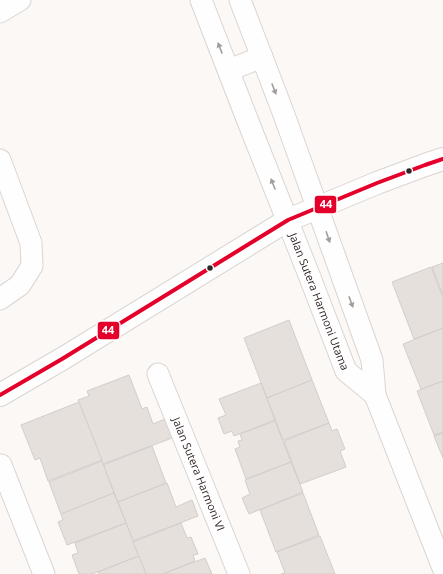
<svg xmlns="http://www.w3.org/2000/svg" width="443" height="574" viewBox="0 0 443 574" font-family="'Open Sans',sans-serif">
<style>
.building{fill:#e6e0dd;stroke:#d3cdcb}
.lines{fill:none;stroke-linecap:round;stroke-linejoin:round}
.street-casing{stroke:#dbd5d2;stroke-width:23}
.secondary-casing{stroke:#dbd5d2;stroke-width:24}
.street{stroke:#fefefe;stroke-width:21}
.secondary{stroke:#fefefe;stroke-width:22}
.bus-1-casing{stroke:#fff;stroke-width:7}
.bus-1{stroke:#e4002b;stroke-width:4}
.oneway{fill:#a29e9c}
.bus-dot{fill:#312825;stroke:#fff;stroke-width:1.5}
.labels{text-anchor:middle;stroke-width:3;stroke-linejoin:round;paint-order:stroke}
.street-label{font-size:11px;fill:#312825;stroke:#fff}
.line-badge{stroke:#fff;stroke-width:1.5}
.badge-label{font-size:11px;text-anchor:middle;font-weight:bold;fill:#fff}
</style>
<rect width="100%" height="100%" fill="#fbf8f6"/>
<g class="building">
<path d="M443,263V295L432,267Z"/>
<path d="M431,267L443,298V328L414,339L392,282Z"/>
<path d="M289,320L312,380L267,398L244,338Z"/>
<path d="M443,328V381L421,389L403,344Z"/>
<path d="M129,375L142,409L147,407L153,424L165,419L172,438L103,464L78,400L89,396L87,391Z"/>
<path d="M312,380L329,423L283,440L267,398Z"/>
<path d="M443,381V432L434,435L417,391Z"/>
<path d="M261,383L275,420L234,436L232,431L224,434L218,418L226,415L219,399Z"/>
<path d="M79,402L102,460L48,481L40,458L35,460L21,425Z"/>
<path d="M275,421L291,462L246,479L235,449L240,447L238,441L242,440L240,434Z"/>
<path d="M329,423L332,431L337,429L345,449L340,451L346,467L300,484L284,441Z"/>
<path d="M443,433V458L434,436Z"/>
<path d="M152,446L166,483L118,502L103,465Z"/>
<path d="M102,461L114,493L61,514L49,482Z"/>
<path d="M291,462L303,492L249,514L242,498L250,494L245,480Z"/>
<path d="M167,483L176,507L192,500L198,516L133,541L118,502Z"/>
<path d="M114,493L126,523L67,545L58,522L63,520L61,514Z"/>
<path d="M303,493L319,535L276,552L260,510Z"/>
<path d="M126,523L139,556L92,574H79L72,555L78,553L75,543Z"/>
<path d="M181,523L187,538L191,537L198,554L193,555L195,561L163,574H146L133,542Z"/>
<path d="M320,536L335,574H281L285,573L277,552Z"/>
<path d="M139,556L146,574H99L98,572Z"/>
<path d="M205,558L212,574H163Z"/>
</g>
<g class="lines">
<g class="street-casing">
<g id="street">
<path id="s1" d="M201,0L249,124L309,275L346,371L375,395"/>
<path d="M240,0L283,112L372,360L375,395L443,568"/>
<path d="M0,12L20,0"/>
<path d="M229,70L262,57"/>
<path d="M0,160L31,243L32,266L20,285L0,299"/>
<path id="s2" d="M158,374L239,574"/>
<path d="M1,465L44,574"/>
</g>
</g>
<g class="secondary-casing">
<path id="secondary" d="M0,395L62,359L288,220L377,183L425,165L443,159"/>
</g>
<use href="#street" class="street"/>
<use href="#secondary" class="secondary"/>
<g class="bus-1-casing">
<path id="bus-1" d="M0,395L62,359L288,220L377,183L425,165L443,159"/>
</g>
<use href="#bus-1" class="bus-1"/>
</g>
<defs><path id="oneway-solid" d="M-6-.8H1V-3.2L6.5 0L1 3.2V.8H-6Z"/></defs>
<g class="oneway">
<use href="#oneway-solid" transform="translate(220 48) rotate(-111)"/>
<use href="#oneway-solid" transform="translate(274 89) rotate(69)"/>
<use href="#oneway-solid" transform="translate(273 184) rotate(-112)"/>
<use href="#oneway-solid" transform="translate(328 237) rotate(71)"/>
<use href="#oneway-solid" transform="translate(351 302) rotate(70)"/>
</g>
<g class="bus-dot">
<circle cx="409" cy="171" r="3.5"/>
<circle cx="210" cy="268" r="3.5"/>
</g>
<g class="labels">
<g class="street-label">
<text dy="4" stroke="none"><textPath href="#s1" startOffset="324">Jalan Sutera Harmoni Utama</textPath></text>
<text dy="4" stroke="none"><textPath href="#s2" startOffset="108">Jalan Sutera Harmoni VI</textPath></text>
</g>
</g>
<g class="line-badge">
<rect x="314" y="195" width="23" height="19" rx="4" fill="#e4002b"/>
<rect x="97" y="321" width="23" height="19" rx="4" fill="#e4002b"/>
</g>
<g class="badge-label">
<text x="326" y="208">44</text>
<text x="108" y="334">44</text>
</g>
</svg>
